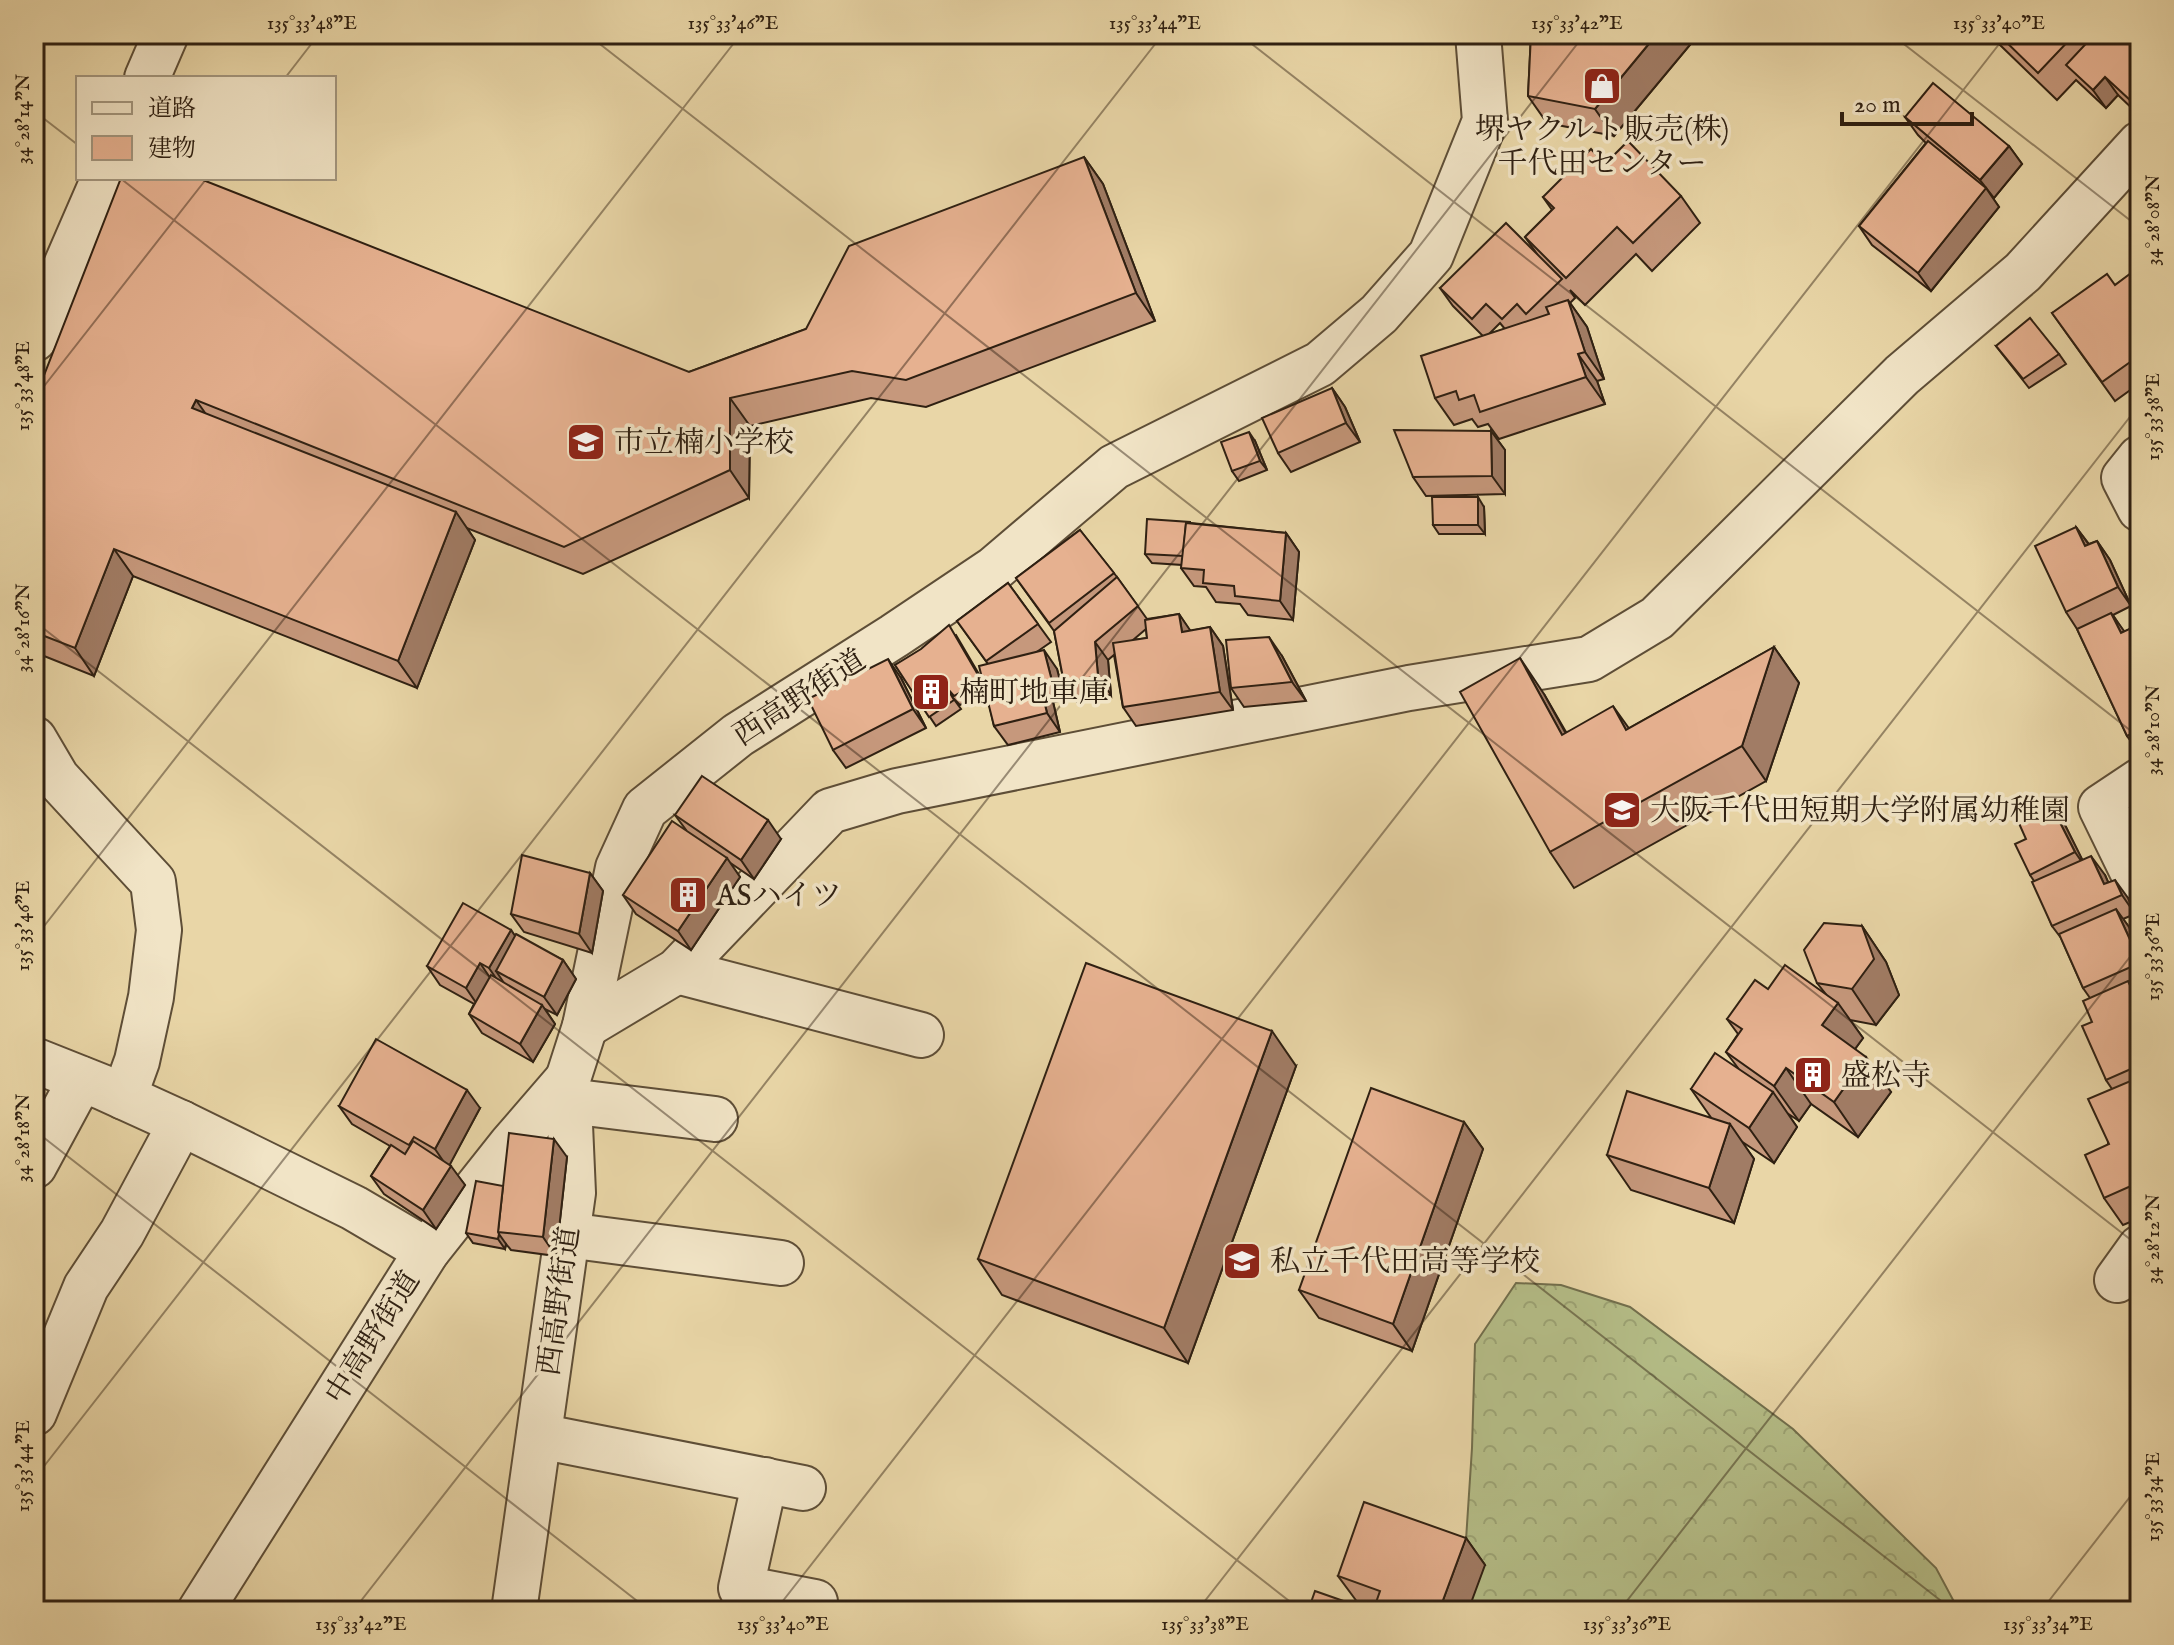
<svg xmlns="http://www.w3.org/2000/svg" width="2174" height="1645" viewBox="0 0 2174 1645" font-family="'IM FELL English','Noto Serif JP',serif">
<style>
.forest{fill:url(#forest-crowns);stroke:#726f4d;stroke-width:2}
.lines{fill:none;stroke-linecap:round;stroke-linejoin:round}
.minor-casing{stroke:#5e4e37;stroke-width:48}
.minor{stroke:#f1e4c6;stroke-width:44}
.wall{fill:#c6987c;stroke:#2f2012;stroke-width:2;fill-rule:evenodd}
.shaded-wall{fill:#a17c65;stroke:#2f2012;stroke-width:2}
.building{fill:#e6b190;stroke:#2f2012;stroke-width:2}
.ticks{fill:none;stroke:#2f2012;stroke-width:2;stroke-opacity:0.45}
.labels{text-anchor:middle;stroke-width:7;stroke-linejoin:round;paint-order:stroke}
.poi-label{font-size:30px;fill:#2f2012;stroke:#f1e4c6;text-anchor:start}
.street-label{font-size:30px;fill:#2f2012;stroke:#f1e4c6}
.neatline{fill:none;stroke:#2f2012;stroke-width:3}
.ticks-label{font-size:20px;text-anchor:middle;fill:#2f2012}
</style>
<defs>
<pattern id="forest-crowns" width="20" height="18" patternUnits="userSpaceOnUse" patternTransform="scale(2)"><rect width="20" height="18" fill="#b5be88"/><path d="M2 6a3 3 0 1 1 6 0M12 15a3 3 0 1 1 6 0" fill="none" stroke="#9ca374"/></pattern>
</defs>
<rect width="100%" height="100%" fill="#e9d6a7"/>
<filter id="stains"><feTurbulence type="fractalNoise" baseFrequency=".0025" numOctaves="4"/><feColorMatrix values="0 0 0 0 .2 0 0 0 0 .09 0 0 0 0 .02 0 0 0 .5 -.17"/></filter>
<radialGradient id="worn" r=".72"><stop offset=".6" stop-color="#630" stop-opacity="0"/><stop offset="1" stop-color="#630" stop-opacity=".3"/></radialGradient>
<path class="forest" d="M1516,1283L1561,1285L1630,1307L1793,1429L1936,1568L1959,1611H1459L1463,1586L1472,1448L1475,1344Z"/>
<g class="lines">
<g class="minor-casing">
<g id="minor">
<path d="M147,78L166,34"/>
<path d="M34,339L104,178"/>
<path d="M2140,458L2124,478L2140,509"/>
<path d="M34,739L57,778L153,882L159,930L151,997L137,1061L124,1097"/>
<path d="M2140,781L2101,807L2140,887"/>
<path d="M677,971L921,1035"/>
<path d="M585,1026L677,971L830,811L897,791L1409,688L1589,659L1657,618L1902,375L2023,272L2140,144"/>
<path d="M34,1060L102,1087L181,1123L354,1208L427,1251"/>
<path d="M569,1101L715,1119"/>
<path d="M34,1166L81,1079"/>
<path d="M567,1235L781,1263"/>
<path d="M2117,1280L2140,1248"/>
<path d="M34,1413L86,1287L122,1233L181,1123"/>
<path d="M539,1436L803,1488"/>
<path d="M765,1480L741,1588L815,1602"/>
<path d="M200,1611L427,1251L511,1145L568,1079"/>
<path d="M514,1611L573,1193L568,1079L585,1026L618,868L645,809L738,735L894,636L994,569L1114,467L1320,364L1379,314L1431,255L1485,121L1478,34"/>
</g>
</g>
<use href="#minor" class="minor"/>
</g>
<g class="wall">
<path d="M1531,34H1699L1614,136L1547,123L1528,96Z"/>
<path d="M1992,34H2140V116L2118,95L2106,108L2076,80L2057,100L1998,43Z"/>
<path d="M1905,117L2009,146L2022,164L1994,198L1992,197L1999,207L1931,291L1872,245L1859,226L1926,143L1918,135Z"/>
<path d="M1084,157L1103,184L1155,321L926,407L871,398L750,426L749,498L583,574L467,528L475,540L417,688L133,576L94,676L34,652V401L689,372L806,329Z"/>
<path d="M1605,164L1681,196L1700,223L1652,271L1636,254L1585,305L1570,290L1575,298L1570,303L1587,327L1604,379L1597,381L1605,404L1499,439L1488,424L1478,427L1472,419L1454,425L1435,398L1483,336L1453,306L1440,288L1537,254L1525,237L1552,210L1543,197ZM1500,323L1505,329L1489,334Z"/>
<path d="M2140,268V383L2115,401L2052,313L2115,285Z"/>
<path d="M1996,346L2059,354L2066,364L2029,388Z"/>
<path d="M1332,388L1345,407L1360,442L1291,472L1278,453Z"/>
<path d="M1491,431L1505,450V494L1426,496L1413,477Z"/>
<path d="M1255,441L1267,470L1239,481L1232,471Z"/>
<path d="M1484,507L1485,534H1439L1433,525Z"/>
<path d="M1191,523L1286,533L1299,552L1293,620L1248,615L1240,604L1216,602L1206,587L1194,586L1181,568L1182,565L1152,563L1145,554Z"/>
<path d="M2076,527L2089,544L2097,541L2110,560L2131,606L2113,615L2124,632L2140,624V754L2127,736L2077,629L2066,612Z"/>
<path d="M1080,530L1117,577L1147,619L1179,614L1190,631L1210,627L1223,646L1233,710L1136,726L1123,707L1114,655L1108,660L1111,695L1077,702L1064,683L1054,631L1016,578ZM1146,629L1147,638L1133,640Z"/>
<path d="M1008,583L1051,642L1038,651L1057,669L1065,700L1053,702L1060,732L1008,745L994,726L986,690L960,705L953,698L961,709L936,726L895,665L956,635L983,681L988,664L957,621Z"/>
<path d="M1774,647L1799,683L1766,781L1574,888L1550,852L1544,694L1566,732L1629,728Z"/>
<path d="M1282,656L1306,701L1244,707L1231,688Z"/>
<path d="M901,678L926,728L846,768L833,750Z"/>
<path d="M2050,803L2063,821L2082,860L2105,875L2108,882L2128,898L2135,914L2123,919L2129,927L2134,940L2140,938V988L2135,990L2140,998V1218L2123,1225L2104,1198L2112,1089L2106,1080L2092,1022L2090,998L2083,988L2061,938L2052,926L2034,881L2030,875L2026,839Z"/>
<path d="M675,815L781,839L754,879L729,862L740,877L691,950L636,914L623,895L686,830Z"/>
<path d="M590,873L603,891L592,953L524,932L511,914Z"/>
<path d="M1862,926L1886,962L1899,995L1876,1025L1850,1020L1863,1038L1855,1049L1891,1092L1858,1137L1811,1104L1799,1121L1787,1113L1797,1127L1774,1163L1741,1141L1754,1159L1734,1223L1631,1190L1607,1155L1712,1119L1691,1089L1738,1068L1726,1052L1738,1034L1727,1019L1768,989L1825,993L1817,983Z"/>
<path d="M511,930L515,936L563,960L576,979L557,1015L545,1009L555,1024L533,1062L482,1033L469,1014L474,1004L440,985L427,966Z"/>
<path d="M1296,1066L1188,1363L1002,1295L978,1259Z"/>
<path d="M339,1106L480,1108L449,1165L465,1185L436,1229L384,1194L371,1176L390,1146L352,1124Z"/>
<path d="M1464,1122L1483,1149L1412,1351L1319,1318L1299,1290Z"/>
<path d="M567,1157L556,1256L511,1250L506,1244L505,1249L473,1243L466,1233L503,1186Z"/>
<path d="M1466,1538L1485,1565L1374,1609L1358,1603L1338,1576Z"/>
</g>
<g class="shaded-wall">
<path d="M1657,34H1699L1614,136L1595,109Z"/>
<path d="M2105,77L2118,95L2106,108L2093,90Z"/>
<path d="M2140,90V114L2130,100Z"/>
<path d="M2009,146L2022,164L1994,198L1980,180Z"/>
<path d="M1084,157L1103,184L1155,321L1136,293Z"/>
<path d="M1986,188L1999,207L1931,291L1918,273Z"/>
<path d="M1568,300L1587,327L1604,379L1585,352Z"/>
<path d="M1578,354L1597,381L1605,404L1586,377Z"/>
<path d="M1332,388L1345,407L1360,442L1346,423Z"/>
<path d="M730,398L750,426L749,498L730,470Z"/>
<path d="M196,400L215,427L192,408Z"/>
<path d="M1491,431L1505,450V494L1492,476Z"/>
<path d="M1249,432L1255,441L1267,470L1260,461Z"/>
<path d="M1478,497L1484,507L1485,534L1478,525Z"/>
<path d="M456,512L475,540L417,688L398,661Z"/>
<path d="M2076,527L2089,545L2085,546Z"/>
<path d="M1286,533L1299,552L1293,620L1280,601Z"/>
<path d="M2097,541L2110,560L2131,606L2118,587Z"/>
<path d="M114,549L133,576L94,676L75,648Z"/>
<path d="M2111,613L2124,631L2121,633Z"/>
<path d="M1179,614L1192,633L1182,632Z"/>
<path d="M1210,627L1223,646L1233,710L1220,692Z"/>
<path d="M1269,637L1282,656L1306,701L1292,682Z"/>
<path d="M1095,642L1108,660L1111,695L1098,676Z"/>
<path d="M1774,647L1799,683L1766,781L1742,746Z"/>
<path d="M1044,650L1057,669L1065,700L1052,681Z"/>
<path d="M1520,658L1544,694L1586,770L1562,735Z"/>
<path d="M888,659L901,678L926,728L913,709Z"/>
<path d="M1040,684L1053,702L1060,732L1047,713Z"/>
<path d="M1613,706L1638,741L1626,730Z"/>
<path d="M2050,803L2063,821L2088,871L2075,852Z"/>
<path d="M768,820L781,839L754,879L741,860Z"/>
<path d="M2091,856L2105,875L2115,898L2104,884Z"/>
<path d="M727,858L740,877L691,950L678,931Z"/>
<path d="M590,873L603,891L592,953L579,934Z"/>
<path d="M2115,880L2128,898L2135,914L2122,895Z"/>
<path d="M2116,909L2129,927L2140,952L2131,942Z"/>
<path d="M1862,926L1886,962L1899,995L1876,1025L1852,989Z"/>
<path d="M511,930L524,949L496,971L504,983L502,987L489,968Z"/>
<path d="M563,960L576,979L557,1015L544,997Z"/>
<path d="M480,963L493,982L479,1007L466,988Z"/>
<path d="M2128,981L2140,998V1007Z"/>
<path d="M1838,1003L1863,1038L1847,1060L1822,1025Z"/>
<path d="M542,1005L555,1024L533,1062L520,1044Z"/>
<path d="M1272,1031L1296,1066L1188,1363L1164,1328Z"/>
<path d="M1866,1057L1891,1092L1858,1137L1834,1102Z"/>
<path d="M1786,1068L1811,1104L1799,1121L1774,1086Z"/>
<path d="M467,1090L480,1108L448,1168L435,1149Z"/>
<path d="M1773,1092L1797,1127L1774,1163L1749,1128Z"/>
<path d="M1464,1122L1483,1149L1412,1351L1393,1324Z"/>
<path d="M1730,1124L1754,1159L1734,1223L1709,1188Z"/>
<path d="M554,1139L567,1157L556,1256L543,1237Z"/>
<path d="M451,1166L465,1185L436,1229L423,1210Z"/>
<path d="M499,1234L506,1244L505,1249L498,1239Z"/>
<path d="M1466,1538L1485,1565L1468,1611H1439Z"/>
</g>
<g class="building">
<path d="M1531,34H1657L1595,109L1528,96Z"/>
<path d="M1998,34H2075L2038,73Z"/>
<path d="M2095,34H2140V90L2130,100L2105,77L2093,90L2066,65Z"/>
<path d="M1933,83L2009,146L1980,180L1905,117Z"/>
<path d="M1628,141L1681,196L1633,243L1617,227L1566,278L1525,237L1554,208L1543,197L1591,149L1605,164Z"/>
<path d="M1928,141L1986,188L1918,273L1859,226Z"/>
<path d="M1084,157L1136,293L906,380L852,371L730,398V470L564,547L196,400L192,408L456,512L398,661L114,549L75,648L34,632V401L121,178H198L689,372L806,329L849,246Z"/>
<path d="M1506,223L1562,279L1526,314L1517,304L1502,319L1486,304L1472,319L1440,288Z"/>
<path d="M2139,267L2140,355L2102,382L2052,313L2107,274L2115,285Z"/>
<path d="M1568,300L1585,352L1578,354L1586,377L1480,412L1474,395L1459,400L1456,391L1435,398L1421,356L1549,314L1546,307Z"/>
<path d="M2030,318L2059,354L2023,379L1996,346Z"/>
<path d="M1332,388L1346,423L1278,453L1262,418Z"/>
<path d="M1394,430L1491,431L1492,476L1413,477Z"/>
<path d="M1249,432L1260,461L1232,471L1221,442Z"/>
<path d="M1432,497H1478V525H1433Z"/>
<path d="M1147,519L1190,522V523H1186L1183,556L1145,554Z"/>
<path d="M1186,523L1286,533L1280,601L1235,596L1234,586L1203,583L1204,570L1181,568Z"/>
<path d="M2076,527L2085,546L2097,541L2118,587L2066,612L2035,546Z"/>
<path d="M1080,530L1114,573L1049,623L1016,578Z"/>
<path d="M1117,577L1138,606L1095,642L1098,676L1064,683L1054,631Z"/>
<path d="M1008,583L1038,624L986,661L957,621Z"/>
<path d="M2111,613L2121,633L2140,624V730L2127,736L2077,629Z"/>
<path d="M1179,614L1182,632L1210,627L1220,692L1123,707L1113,643L1147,638L1145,620Z"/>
<path d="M949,625L981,680L954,696L947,688L954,700L929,717L895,665L921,649Z"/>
<path d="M1269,637L1292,682L1231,688L1226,640Z"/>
<path d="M1774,647L1742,746L1550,852L1460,692L1520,658L1562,735L1613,706L1626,730Z"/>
<path d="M1044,650L1052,681L1040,684L1047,713L994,726L979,666Z"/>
<path d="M888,659L913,709L833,750L808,699Z"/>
<path d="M702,776L768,820L741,860L675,815Z"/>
<path d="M2050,803L2075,852L2030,875L2015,844L2026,839L2017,819Z"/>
<path d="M2140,803V829L2130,808Z"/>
<path d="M672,821L727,858L678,931L623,895Z"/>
<path d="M522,855L590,873L579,934L511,914Z"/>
<path d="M2091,856L2104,884L2115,880L2122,895L2052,926L2032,882Z"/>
<path d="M463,903L511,930L489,968L480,963L466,988L427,966Z"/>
<path d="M2116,909L2131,942L2140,938V963L2083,988L2059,934Z"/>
<path d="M1824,923L1862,926L1874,959L1852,989L1817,983L1804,950Z"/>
<path d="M516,934L563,960L544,997L496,971Z"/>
<path d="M1086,963L1272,1031L1164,1328L978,1259Z"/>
<path d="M1785,965L1838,1003L1822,1025L1866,1057L1834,1102L1786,1068L1774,1086L1726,1052L1742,1029L1727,1019L1755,980L1768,989Z"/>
<path d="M491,975L542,1005L520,1044L469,1014Z"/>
<path d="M2128,981L2140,1007V1065L2106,1080L2082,1026L2092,1022L2083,1001Z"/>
<path d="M376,1039L467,1090L435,1149L414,1137L409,1145L339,1106Z"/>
<path d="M1715,1053L1773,1092L1749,1128L1691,1089Z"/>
<path d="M2140,1077V1182L2104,1198L2085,1155L2109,1144L2088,1099Z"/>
<path d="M1371,1088L1464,1122L1393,1324L1299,1290Z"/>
<path d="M1627,1091L1730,1124L1709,1188L1607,1155Z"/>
<path d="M509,1133L554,1139L543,1237L498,1232Z"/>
<path d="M413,1141L451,1166L423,1210L371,1176L391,1145L405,1154Z"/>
<path d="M476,1181L503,1186L498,1232L499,1234L498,1239L466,1233Z"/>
<path d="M1364,1502L1466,1538L1439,1611H1373L1380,1591L1338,1576Z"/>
<path d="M1315,1591L1372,1611H1308Z"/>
</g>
<path class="ticks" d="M587,34L2140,1247M1239,34L2140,738M1891,34L2140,228M285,78L319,34M34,111L78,145M120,178L1954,1611M34,399L207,178M34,621L1302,1611M34,939L741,34M34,1130L650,1611M34,1479L1163,34M353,1611L1585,34M775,1611L2007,34M1197,1611L2140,404M1619,1611L2140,944M2041,1611L2140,1484"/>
<defs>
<g id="shop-square" transform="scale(2)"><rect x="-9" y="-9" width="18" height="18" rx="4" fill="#8f2418" stroke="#f1e4c6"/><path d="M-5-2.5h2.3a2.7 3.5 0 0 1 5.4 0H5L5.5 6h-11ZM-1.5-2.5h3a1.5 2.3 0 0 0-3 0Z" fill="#fff"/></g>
<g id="school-square" transform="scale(2)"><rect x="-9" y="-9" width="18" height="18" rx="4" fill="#8f2418" stroke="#f1e4c6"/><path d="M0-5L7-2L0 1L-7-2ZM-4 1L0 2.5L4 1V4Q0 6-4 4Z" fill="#fff"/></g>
<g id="building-square" transform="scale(2)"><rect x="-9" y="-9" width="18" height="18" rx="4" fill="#8f2418" stroke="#f1e4c6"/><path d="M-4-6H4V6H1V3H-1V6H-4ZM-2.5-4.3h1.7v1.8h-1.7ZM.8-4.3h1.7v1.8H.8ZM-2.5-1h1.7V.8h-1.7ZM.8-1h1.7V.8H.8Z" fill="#fff"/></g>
</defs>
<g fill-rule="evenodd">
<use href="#shop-square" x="1602" y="86"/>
<use href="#school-square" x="586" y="442"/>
<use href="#building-square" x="931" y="692"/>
<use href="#school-square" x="1622" y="810"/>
<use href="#building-square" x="688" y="895"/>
<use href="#building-square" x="1813" y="1075"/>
<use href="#school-square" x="1242" y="1261"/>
</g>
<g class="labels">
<g class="poi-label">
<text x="1602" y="139" text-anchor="middle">堺ヤクルト販売(株)<tspan x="1602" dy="34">千代田センター</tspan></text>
<text x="614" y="452">市立楠小学校</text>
<text x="959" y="702">楠町地車庫</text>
<text x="1650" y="820">大阪千代田短期大学附属幼稚園</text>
<text x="716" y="905">ASハイツ</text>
<text x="1841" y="1085">盛松寺</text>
<text x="1270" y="1271">私立千代田高等学校</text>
</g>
<g class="street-label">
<text transform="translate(799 697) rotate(-33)" y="10">西高野街道</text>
<text transform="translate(558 1301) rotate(-82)" y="10">西高野街道</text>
<text transform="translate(372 1337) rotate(-58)" y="10">中高野街道</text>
</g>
</g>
<rect width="2174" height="1645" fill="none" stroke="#e9d6a7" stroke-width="88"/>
<rect x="76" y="76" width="260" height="104" fill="#f1e4c6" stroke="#a3967e" stroke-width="2"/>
<rect x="92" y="102" width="40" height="12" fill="#f1e4c6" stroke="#a3967e" stroke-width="2"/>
<text x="148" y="116" font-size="24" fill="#2f2012">道路</text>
<rect x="92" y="136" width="40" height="24" fill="#e6b190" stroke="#a3967e" stroke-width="2"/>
<text x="148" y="156" font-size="24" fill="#2f2012">建物</text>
<path d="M1842 112v12h130v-12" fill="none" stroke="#2f2012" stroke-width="4"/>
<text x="1854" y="112" font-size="24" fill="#2f2012" stroke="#f1e4c6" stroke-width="6" paint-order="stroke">20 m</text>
<rect x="44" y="44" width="2086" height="1557" class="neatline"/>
<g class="ticks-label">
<text x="312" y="29">135°33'48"E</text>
<text x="733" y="29">135°33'46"E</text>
<text x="1155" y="29">135°33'44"E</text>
<text x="1577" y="29">135°33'42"E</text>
<text x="1999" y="29">135°33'40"E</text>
<text transform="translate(22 119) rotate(-90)" y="7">34°28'14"N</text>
<text transform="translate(2152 220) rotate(-90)" y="7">34°28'08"N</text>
<text transform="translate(22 386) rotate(-90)" y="7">135°33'48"E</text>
<text transform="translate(2152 417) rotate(-90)" y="7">135°33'38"E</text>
<text transform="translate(22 628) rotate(-90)" y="7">34°28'16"N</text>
<text transform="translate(2152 730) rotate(-90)" y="7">34°28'10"N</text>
<text transform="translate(22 926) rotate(-90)" y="7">135°33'46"E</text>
<text transform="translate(2152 957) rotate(-90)" y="7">135°33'36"E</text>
<text transform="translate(22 1138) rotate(-90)" y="7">34°28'18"N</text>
<text transform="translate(2152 1239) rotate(-90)" y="7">34°28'12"N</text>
<text transform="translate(22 1466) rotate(-90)" y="7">135°33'44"E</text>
<text transform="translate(2152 1497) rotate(-90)" y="7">135°33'34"E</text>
<text x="361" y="1630">135°33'42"E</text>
<text x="783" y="1630">135°33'40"E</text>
<text x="1205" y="1630">135°33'38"E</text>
<text x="1627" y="1630">135°33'36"E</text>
<text x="2048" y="1630">135°33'34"E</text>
</g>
<rect width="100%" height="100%" filter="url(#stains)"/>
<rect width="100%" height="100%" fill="url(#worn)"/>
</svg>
